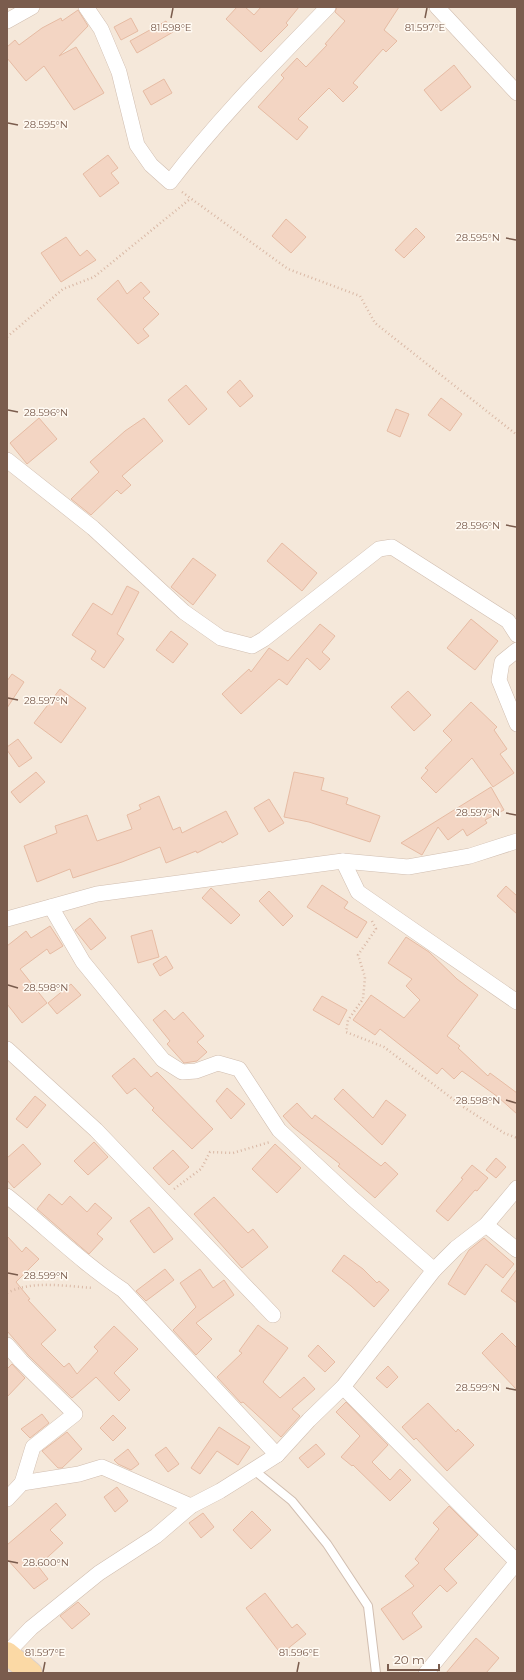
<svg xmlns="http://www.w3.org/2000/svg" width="524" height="1680" viewBox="0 0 524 1680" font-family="Montserrat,sans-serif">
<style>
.residential{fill:#f5e8da}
.building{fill:#f3d5c3;stroke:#e6bba3}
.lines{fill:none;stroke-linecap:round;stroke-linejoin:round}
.lane-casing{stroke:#d1beb0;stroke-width:10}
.street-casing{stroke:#d1beb0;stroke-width:16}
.primary-casing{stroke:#dad1cd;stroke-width:24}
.path{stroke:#d9b8a5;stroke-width:2.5;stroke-dasharray:1 3;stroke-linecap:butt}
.lane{stroke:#fff;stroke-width:8}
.street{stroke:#fff;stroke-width:15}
.primary{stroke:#fbd9a5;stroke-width:22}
.ticks{fill:none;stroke:#7a5c4d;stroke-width:1.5}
.ticks-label{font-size:10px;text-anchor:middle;fill:#7a5c4d;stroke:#fffaf3;stroke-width:3;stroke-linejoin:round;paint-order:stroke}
</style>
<rect width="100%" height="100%" fill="#fdf6ec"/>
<rect class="residential" x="7" y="7" width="510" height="1666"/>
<g class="building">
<path d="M237,7H245L254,15L261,7H299L286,23L288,25L261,52L226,19Z"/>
<path d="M337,7H399L384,30L397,41L386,52L383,49L353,83L358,87L343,102L329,88L298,119L308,127L297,140L258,107L284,78L281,75L297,58L306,67L327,45L325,44L345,21L335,12Z"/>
<path d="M78,10L88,26L59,56L76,47L104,93L74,110L44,66L26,81L7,58V47L15,40L19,45L42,28L61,18L62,21Z"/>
<path d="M131,18L138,31L121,40L114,27Z"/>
<path d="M166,21L173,32L137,53L130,41Z"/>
<path d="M454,65L471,87L441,111L424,90Z"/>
<path d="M164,79L172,93L151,105L143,91Z"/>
<path d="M108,155L118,168L111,173L119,183L100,197L83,174Z"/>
<path d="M286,219L306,237L291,253L272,236Z"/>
<path d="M416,228L425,237L404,258L395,250Z"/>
<path d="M66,237L80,256L87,250L96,260L61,282L41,253Z"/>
<path d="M118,280L127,294L141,282L150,292L143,298L159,314L143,329L149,336L138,344L97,299Z"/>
<path d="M240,380L253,396L240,407L227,392Z"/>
<path d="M186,385L207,409L189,425L168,400Z"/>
<path d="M441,398L462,414L450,431L428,415Z"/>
<path d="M396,409L409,414L400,437L387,431Z"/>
<path d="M39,418L57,439L27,464L10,443Z"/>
<path d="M144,418L163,441L122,476L131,485L121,494L117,490L91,515L71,499L99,472L90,462L125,431Z"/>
<path d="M282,543L317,573L302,591L267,561Z"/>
<path d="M193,558L216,575L193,605L171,587Z"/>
<path d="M127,586L139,592L117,634L124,639L104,668L91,659L96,651L72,635L93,603L112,615Z"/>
<path d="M471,619L498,641L475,670L447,648Z"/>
<path d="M320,624L335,636L322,652L330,659L320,670L307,658L287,685L279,679L241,714L222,694L249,669L251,672L269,648L288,661Z"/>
<path d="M171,631L188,644L173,663L156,650Z"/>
<path d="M12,674L24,682L7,708V681Z"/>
<path d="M60,689L86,708L61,743L34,723Z"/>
<path d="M408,691L431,715L414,731L391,707Z"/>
<path d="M471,702L497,727L494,730L507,749L500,754L514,773L493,787L472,758L436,793L421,778L428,770L425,768L452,740L443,731Z"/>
<path d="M18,739L32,758L19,767L7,750V747Z"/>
<path d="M36,772L45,782L20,803L11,792Z"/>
<path d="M294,772L324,778L321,790L348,798L346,804L380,816L370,842L309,822L284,817Z"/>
<path d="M491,787L504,810L485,820L487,823L467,836L463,829L448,840L438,827L422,855L401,843Z"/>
<path d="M159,796L173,830L180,827L182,833L226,811L238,834L222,843L221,841L197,853L196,851L166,863L160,847L122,862L73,878L70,869L37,882L24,846L57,833L55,826L87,815L97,841L132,829L127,815L141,809L139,805Z"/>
<path d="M269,799L284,823L269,832L254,808Z"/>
<path d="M322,885L348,902L344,908L367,922L357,938L307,907Z"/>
<path d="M506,886L517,896V914L497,896Z"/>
<path d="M211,888L240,915L231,924L202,898Z"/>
<path d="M269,891L293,916L283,926L259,901Z"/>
<path d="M90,918L106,938L91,950L75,930Z"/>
<path d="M50,926L63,946L50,954L47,949L20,969L47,1003L22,1023L7,1004V946L26,931L31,938Z"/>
<path d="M152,930L159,957L138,963L131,936Z"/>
<path d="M406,937L429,952L457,979L478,995L447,1036L460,1046L458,1048L488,1076L490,1073L517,1093V1114L498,1097L462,1071L454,1079L442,1068L437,1074L380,1029L375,1035L353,1020L371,995L404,1018L420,1000L406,986L412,979L388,963Z"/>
<path d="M166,956L173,968L160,976L153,964Z"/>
<path d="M71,984L81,995L57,1014L48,1003Z"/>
<path d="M322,996L347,1010L339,1025L313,1010Z"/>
<path d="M165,1010L174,1020L183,1012L204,1036L197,1042L207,1052L197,1061L184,1063L167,1044L170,1041L153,1020Z"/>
<path d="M134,1058L151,1077L157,1072L213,1129L192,1149L152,1110L154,1108L135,1088L127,1094L112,1076Z"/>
<path d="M227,1088L245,1104L231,1119L216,1101Z"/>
<path d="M343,1089L373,1118L386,1100L406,1115L382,1145L334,1099Z"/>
<path d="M35,1096L46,1105L27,1128L16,1119Z"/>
<path d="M297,1103L312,1119L315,1115L381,1166L385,1162L398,1174L375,1198L338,1166L340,1164L293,1127L283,1116Z"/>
<path d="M94,1142L108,1157L88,1175L74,1161Z"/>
<path d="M23,1144L41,1164L14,1188L7,1180V1158Z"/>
<path d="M275,1144L301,1168L277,1193L252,1169Z"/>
<path d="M173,1150L189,1167L169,1185L153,1168Z"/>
<path d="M496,1158L506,1167L496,1178L486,1170Z"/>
<path d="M472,1165L488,1178L477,1191L475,1190L448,1221L436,1211L463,1179L461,1178Z"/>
<path d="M49,1194L62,1205L70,1196L87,1212L95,1203L112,1218L97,1234L103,1239L89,1254L37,1209Z"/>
<path d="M214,1197L248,1233L253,1229L268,1247L242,1268L194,1214Z"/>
<path d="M149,1207L173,1239L154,1253L130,1221Z"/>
<path d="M7,1236L22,1252L26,1247L39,1259L16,1282L30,1299L28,1300L56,1330L41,1344L64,1367L69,1363L77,1374L98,1351L94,1347L114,1326L138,1349L114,1373L130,1390L119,1401L96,1377L72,1398L28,1355L7,1331Z"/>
<path d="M484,1238L514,1264L503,1278L486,1264L465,1295L448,1284L469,1250Z"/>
<path d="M344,1255L363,1269L377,1283L379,1281L389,1290L374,1307L351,1286L332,1271Z"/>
<path d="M165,1269L174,1280L146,1301L136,1291Z"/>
<path d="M200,1269L213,1288L224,1280L234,1295L196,1323L212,1339L196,1355L173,1330L196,1307L180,1283Z"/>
<path d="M517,1269V1303L501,1291Z"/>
<path d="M258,1325L288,1348L263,1382L280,1398L304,1377L315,1389L292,1409L300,1416L281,1437L243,1402L241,1403L217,1377L242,1353L239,1351Z"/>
<path d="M502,1333L517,1348V1390L482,1353Z"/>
<path d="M318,1345L335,1362L325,1372L308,1356Z"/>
<path d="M12,1364L25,1378L7,1397V1369Z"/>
<path d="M388,1366L398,1377L387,1388L376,1378Z"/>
<path d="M346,1402L388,1445L372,1462L390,1480L400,1469L411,1480L390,1501L353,1465L352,1466L341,1457L360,1436L336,1412Z"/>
<path d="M428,1403L456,1432L458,1429L474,1445L447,1471L416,1438L414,1440L402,1427Z"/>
<path d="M42,1414L49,1423L30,1438L21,1429Z"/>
<path d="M113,1415L126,1428L113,1441L100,1428Z"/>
<path d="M219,1427L250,1447L238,1465L217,1451L200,1474L191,1468Z"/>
<path d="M67,1432L82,1449L62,1468H58L42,1451Z"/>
<path d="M316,1444L325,1454L308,1468L299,1458Z"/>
<path d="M166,1447L179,1464L168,1472L155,1455Z"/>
<path d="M128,1449L139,1464L131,1470L118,1464L114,1460Z"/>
<path d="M117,1487L128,1501L115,1512L104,1497Z"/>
<path d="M56,1503L66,1515L50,1530L63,1543L38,1566L48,1579L34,1589L7,1559V1545Z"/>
<path d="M449,1506L478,1535L444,1569L457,1583L447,1592L440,1585L412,1613L422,1627L403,1640L381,1609L414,1586L405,1576L419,1563L415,1559L439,1529L433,1523Z"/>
<path d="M252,1511L271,1530L251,1549L233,1530Z"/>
<path d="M203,1513L214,1527L201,1538L189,1523Z"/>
<path d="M265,1593L292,1628L297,1624L306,1634L281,1654L246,1608Z"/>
<path d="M78,1602L90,1614L72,1629L60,1616Z"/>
<path d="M476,1638L499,1658L486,1673H446Z"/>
</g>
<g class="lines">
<g class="lane-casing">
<path id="lane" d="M254,1470L292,1501L327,1544L368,1606L376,1673"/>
</g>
<g class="street-casing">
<g id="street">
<path d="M86,7L101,29L119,72L137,145L151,165L170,182C218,119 273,64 328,7"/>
<path d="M437,7L517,93"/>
<path d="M7,21L32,7"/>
<path d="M7,460L93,528L184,612L221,638L252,646L264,639L379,549L392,547L508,621L517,635"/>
<path d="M517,650L502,662L499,680L517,724"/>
<path d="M343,861L358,892L517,1002"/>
<path d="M51,907L83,962L163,1060L182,1072L196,1071L218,1063L239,1069L279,1130L352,1198L434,1270"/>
<path d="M7,919L97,894L343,861L408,867L470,856L517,841"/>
<path d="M7,1049L96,1130L273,1315"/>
<path d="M7,1196C46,1227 82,1263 123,1290L277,1455"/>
<path d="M486,1225L517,1250"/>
<path d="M7,1345L21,1361L75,1414L33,1447L22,1483"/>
<path d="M343,1387L517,1562"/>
<path d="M7,1499L22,1483L79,1474L102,1467L191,1506"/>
<path d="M7,1653L31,1628L99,1573L156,1536L191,1506L220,1491L277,1455L309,1420L343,1387L434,1270L456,1248L486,1225L517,1188"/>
<path d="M426,1673L517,1562"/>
</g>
</g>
<g class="primary-casing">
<path id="primary" d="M7,1653L31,1673"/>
</g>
<g class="path">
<path d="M182,192L288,269L360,296L375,323L517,435"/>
<path d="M7,337L63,289L94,277L190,199"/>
<path d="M372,921L376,929L358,955L365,977L363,999L348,1020L346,1032L384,1047L462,1106L504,1133L517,1138"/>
<path d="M174,1189L201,1169L210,1152L233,1153L270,1142"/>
<path d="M7,1293C32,1280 65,1286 93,1288"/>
</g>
<use href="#lane" class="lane"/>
<use href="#street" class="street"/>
<use href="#primary" class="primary"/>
</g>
<path class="ticks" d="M171,18L173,8M425,18L427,8M8,123L18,125M506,238L516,240M8,410L18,412M506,525L516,527M8,698L18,700M506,813L516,815M8,985L18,988M506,1100L516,1103M8,1273L18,1275M506,1388L516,1390M8,1561L18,1563M43,1672L45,1662M297,1672L299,1662"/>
<g class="ticks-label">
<text x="171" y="31">81.598°E</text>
<text x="425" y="31">81.597°E</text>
<text x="46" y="128">28.595°N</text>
<text x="478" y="241">28.595°N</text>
<text x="46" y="416">28.596°N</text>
<text x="478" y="529">28.596°N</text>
<text x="46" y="704">28.597°N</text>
<text x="478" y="816">28.597°N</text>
<text x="46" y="991">28.598°N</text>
<text x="478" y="1104">28.598°N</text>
<text x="46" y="1279">28.599°N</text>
<text x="478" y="1391">28.599°N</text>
<text x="46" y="1566">28.600°N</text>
<text x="45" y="1656">81.597°E</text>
<text x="299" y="1656">81.596°E</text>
</g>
<rect width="524" height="1680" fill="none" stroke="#7a5c4d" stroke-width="16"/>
<path d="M388 1664v6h51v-6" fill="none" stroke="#7a5c4d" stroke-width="2"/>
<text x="394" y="1664" font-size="12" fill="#7a5c4d" stroke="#fffaf3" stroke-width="3" paint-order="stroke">20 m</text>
</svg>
